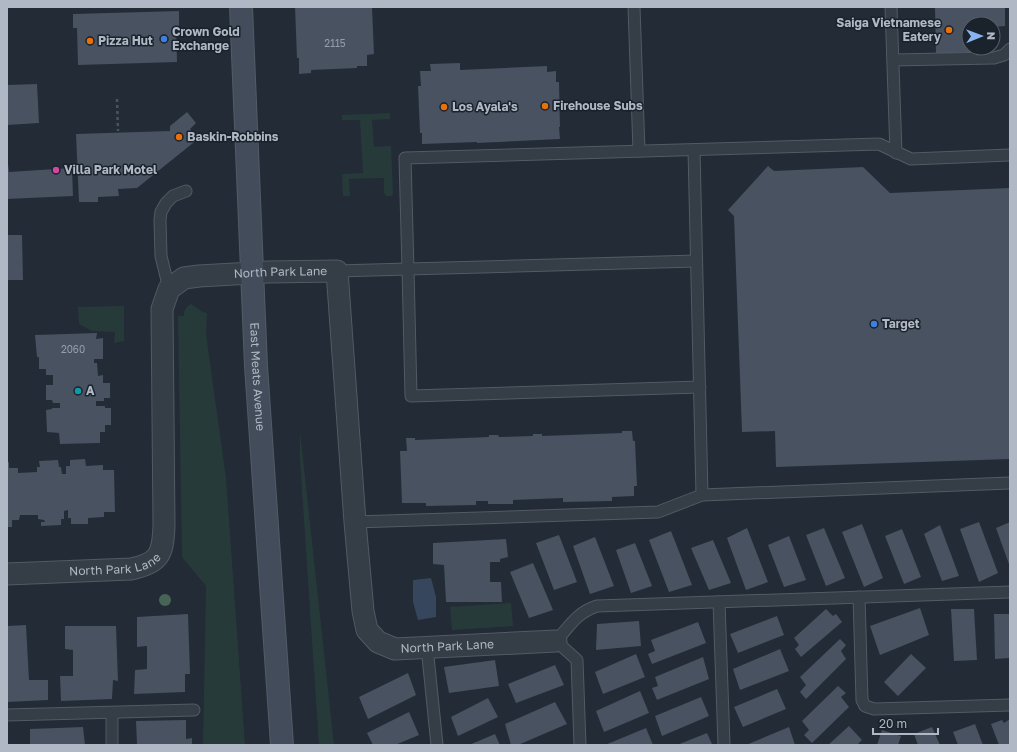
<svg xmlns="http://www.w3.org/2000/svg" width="1017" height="752" viewBox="0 0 1017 752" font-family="'Golos Text',sans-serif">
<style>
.green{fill:#273a3a}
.water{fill:#36475d}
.building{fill:#485260}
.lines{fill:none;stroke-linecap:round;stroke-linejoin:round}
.lane-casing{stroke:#525b65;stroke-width:13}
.street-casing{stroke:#525b65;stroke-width:23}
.secondary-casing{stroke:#525b65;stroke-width:24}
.path{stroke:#455759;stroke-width:2.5;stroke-dasharray:3 3;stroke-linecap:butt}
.lane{stroke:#353d47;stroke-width:11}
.street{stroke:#353d47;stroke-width:21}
.secondary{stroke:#434c5a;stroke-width:22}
.tree{fill:#486456}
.food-dot{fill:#e8710a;stroke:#1a222c;stroke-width:1.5}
.shop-dot{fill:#3f7fe0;stroke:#1a222c;stroke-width:1.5}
.hotel-dot{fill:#d1479c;stroke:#1a222c;stroke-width:1.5}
.culture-dot{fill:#0f9aa8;stroke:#1a222c;stroke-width:1.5}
.labels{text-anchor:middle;stroke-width:3;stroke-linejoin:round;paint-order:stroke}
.number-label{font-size:10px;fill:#959eab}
.poi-label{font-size:12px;font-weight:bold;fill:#afb8c4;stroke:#1a222c;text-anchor:start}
.street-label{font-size:12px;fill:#afb8c4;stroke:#1a222c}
</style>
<rect width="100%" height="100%" fill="#222b36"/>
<g class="green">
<path d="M390,113V119L372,120L374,147L391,146L393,193L392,196H386L384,193V178L349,179L350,196H343L342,174L363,173L360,120H342V115Z"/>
<path d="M191,304L203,312L207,313L206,334L226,478L245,745H203L206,586L182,557L178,316H184C184,310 186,307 191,304Z"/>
<path d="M124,306V341L114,343L115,332L92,331L79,324L78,307Z"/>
<path d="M300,431L334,745H319L300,459Z"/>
<path d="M511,603L513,626L452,630L450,607Z"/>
</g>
<path class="water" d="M431,578L436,597V617L418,620L413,602V580Z"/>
<g class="building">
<path d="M295,7H372L374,54L367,55V66H357V68L311,70V73L299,74V58H297Z"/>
<path d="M935,7H1005V26L993,27V24H969V48H985V51L936,54Z"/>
<path d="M179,11V26H176L177,62L78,65L77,28H73V14Z"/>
<path d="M460,63V70L547,66V72L556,71V82H559L560,127H559L560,139L477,143V142L422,144V133H420L418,86H421L420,71H431L430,64Z"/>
<path d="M37,84L39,123L7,125V85Z"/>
<path d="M187,112L196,123L190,129L198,139L137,188L118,189L119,196L98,197V202H79L76,134L170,131V126Z"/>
<path d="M7,164H8L9,172L72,168L73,196L7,199Z"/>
<path d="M768,166L774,171L863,167L890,193L1010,188V459L776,467L775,431L742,432L734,216L728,210Z"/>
<path d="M7,235H22L23,280H7Z"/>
<path d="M97,333L96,339L103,338V359H94V363H97L98,376L103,375V383H110V398H104V401H96V406H105V408H111V425H105V432H100V443L60,444L59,433L47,432L46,410L52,409V408H60V403H53L52,400H46V385H53V375H46V369H39V357H37L35,335Z"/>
<path d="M622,431H632L633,441H635L637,486H634V496L612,497V501L563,502V498L513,500V504H488V501H476V505L426,506V503H402L400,451H407L406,438H415V440L489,437V435H498L499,437L533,436V434H542V436L622,433Z"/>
<path d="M85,459L86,466L103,465V470H114L115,512H104V517L88,518V524H71V518H68V510L64,511V519H61V525L41,526V522H45L44,520L38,519V515H20L19,520H12V527H7V462H9V468H18V473L37,472V467H40L39,461L58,460L59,467H61L62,474H66V466H70V460Z"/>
<path d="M979,522L998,573L979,582L960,529Z"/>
<path d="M1010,522V567L996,528Z"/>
<path d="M862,524L883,578L864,587L842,532Z"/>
<path d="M940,525L959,576L942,581L924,534Z"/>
<path d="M747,528L768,582L746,590L727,538Z"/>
<path d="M824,528L845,578L826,586L806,535Z"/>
<path d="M902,529L921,577L904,584L885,536Z"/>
<path d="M671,531L692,585L669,592L649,540Z"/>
<path d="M559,535L577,582L554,590L536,543Z"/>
<path d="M789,536L806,580L784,587L768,545Z"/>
<path d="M595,537L614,586L590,594L573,546Z"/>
<path d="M506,539L508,557L500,559V562H490V582H501L502,602H446L444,565L433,564V543Z"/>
<path d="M713,540L731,583L709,590L691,548Z"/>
<path d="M635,543L652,586L631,593L616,550Z"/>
<path d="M533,563L553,610L529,618L510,572Z"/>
<path d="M920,608L929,635L880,655L870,626Z"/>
<path d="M826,609L833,616L836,614L842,622L801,657L795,649L799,645L794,638Z"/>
<path d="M951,609H974L977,660L954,661Z"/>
<path d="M188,614L190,674H185V692L134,694L135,670L147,669V646L137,647V617Z"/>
<path d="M994,614H1010V658L995,659Z"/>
<path d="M777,616L784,635L738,653L730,634Z"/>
<path d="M639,621L641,646L596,650L597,624Z"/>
<path d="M698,622L706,643L652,664L648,654L655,651L651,640Z"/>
<path d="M26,625L29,680H48V700L7,702V626Z"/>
<path d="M65,626H116L118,681L113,680L112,699L61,701L60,676H73V650L65,649Z"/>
<path d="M840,639L846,645L841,651L846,659L806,699L800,692L806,685L800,677Z"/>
<path d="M780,649L789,671L740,690L733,669Z"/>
<path d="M636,654L645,677L603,694L595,672Z"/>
<path d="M911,654L926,668L898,696L884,682Z"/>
<path d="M703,657L709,679L657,700L652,688L658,686L655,677Z"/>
<path d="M495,660L499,686L449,693L444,667Z"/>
<path d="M555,665L564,685L516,703L508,684Z"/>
<path d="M408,673L416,695L368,719L359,697Z"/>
<path d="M838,686L846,693L841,697L849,707L812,743L804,735L809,730L802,721Z"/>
<path d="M777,689L786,709L743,727L734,707Z"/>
<path d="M640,691L649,713L604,732L596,711Z"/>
<path d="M701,697L709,716L662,736L655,716Z"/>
<path d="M488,698L498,717L458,736L451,717Z"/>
<path d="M555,702L567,724L518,745H511L505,724Z"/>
<path d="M409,712L419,735L395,745H373L367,733Z"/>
<path d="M1010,719V745H999L991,724L1002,720L1004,723Z"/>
<path d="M186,720V739L192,738V745H137L136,721Z"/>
<path d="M975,724L983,745H958L953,732Z"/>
<path d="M849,726L862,740L857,745H828Z"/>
<path d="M83,727L85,745H30V729Z"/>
<path d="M789,727L795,745H746Z"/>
<path d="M932,727L940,745H918L914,734Z"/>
<path d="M646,728L653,745H605Z"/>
<path d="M882,730L901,736L898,745H877Z"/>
<path d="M707,733L712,744L677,745Z"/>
<path d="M495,734L500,745H469Z"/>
</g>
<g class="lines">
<g class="lane-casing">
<g id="lane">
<path d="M634,7L639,151"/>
<path d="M891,7L896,153"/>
<path d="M893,60L994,58L1004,55L1010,49"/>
<path d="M694,150L702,495"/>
<path d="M696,261L408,269L405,158L879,144L911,159L1010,155"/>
<path d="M337,271L408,269L411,396L700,387"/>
<path d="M169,289L161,256L160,220L161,212L166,203L173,196L186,191"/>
<path d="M355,522L658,512L702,495L1010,483"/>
<path d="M859,597L862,700L865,706L874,709L1010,705"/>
<path d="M719,602L724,745"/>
<path d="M427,647L437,745"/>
<path d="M112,713V745"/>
<path d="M7,715L194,710"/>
<path d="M580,745L577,660L556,641C570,626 576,613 597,606L1010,592"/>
</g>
</g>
<g class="street-casing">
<g id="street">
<path id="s1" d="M7,574L131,569C160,563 163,554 164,525L162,309L169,289L184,278L199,276L268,272L337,271L355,522L363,611L367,630L378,642L395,649L556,641"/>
</g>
</g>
<g class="secondary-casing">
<g id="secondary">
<path id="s2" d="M241,7L256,366L282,745"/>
</g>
</g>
<path class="path" d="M117,99L118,131"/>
<use href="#lane" class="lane"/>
<use href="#street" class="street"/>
<use href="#secondary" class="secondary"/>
</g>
<circle class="tree" cx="165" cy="600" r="6"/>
<g class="food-dot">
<circle cx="949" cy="30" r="4"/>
<circle cx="90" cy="41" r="4"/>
<circle cx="545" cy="106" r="4"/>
<circle cx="444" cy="107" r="4"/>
<circle cx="179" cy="137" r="4"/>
</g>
<g class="shop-dot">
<circle cx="164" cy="39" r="4"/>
<circle cx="874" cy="324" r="4"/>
</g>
<circle class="hotel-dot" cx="56" cy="170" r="4"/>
<circle class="culture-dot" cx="78" cy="391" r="4"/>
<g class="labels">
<g class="number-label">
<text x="335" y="47">2115</text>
<text x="73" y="353">2060</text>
</g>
<g class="poi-label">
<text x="941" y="27" text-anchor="end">Saiga Vietnamese<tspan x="941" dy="14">Eatery</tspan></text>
<text x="172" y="36">Crown Gold<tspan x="172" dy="14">Exchange</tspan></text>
<text x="98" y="45">Pizza Hut</text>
<text x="553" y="110">Firehouse Subs</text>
<text x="452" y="111">Los Ayala's</text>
<text x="187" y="141">Baskin-Robbins</text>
<text x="64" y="174">Villa Park Motel</text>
<text x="882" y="328">Target</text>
<text x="86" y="395">A</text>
</g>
<g class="street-label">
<text dy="4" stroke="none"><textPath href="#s1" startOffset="539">North Park Lane</textPath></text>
<text dy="4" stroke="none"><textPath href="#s2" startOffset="370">East Meats Avenue</textPath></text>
<text dy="4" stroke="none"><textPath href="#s1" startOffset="109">North Park Lane</textPath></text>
<text dy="4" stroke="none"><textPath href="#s1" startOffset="1043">North Park Lane</textPath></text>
</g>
</g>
<rect width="1017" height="752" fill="none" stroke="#afb8c4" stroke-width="16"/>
<g transform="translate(981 36) rotate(89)"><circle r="19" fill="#1a222c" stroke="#565e69"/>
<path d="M0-3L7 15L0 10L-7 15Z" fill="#87b3f1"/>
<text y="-6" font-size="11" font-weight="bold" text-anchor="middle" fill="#afb8c4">N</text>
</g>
<path d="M873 728v6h65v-6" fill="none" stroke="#afb8c4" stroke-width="2"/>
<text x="879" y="728" font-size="12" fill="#afb8c4" stroke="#1a222c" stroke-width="3" paint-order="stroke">20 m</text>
</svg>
